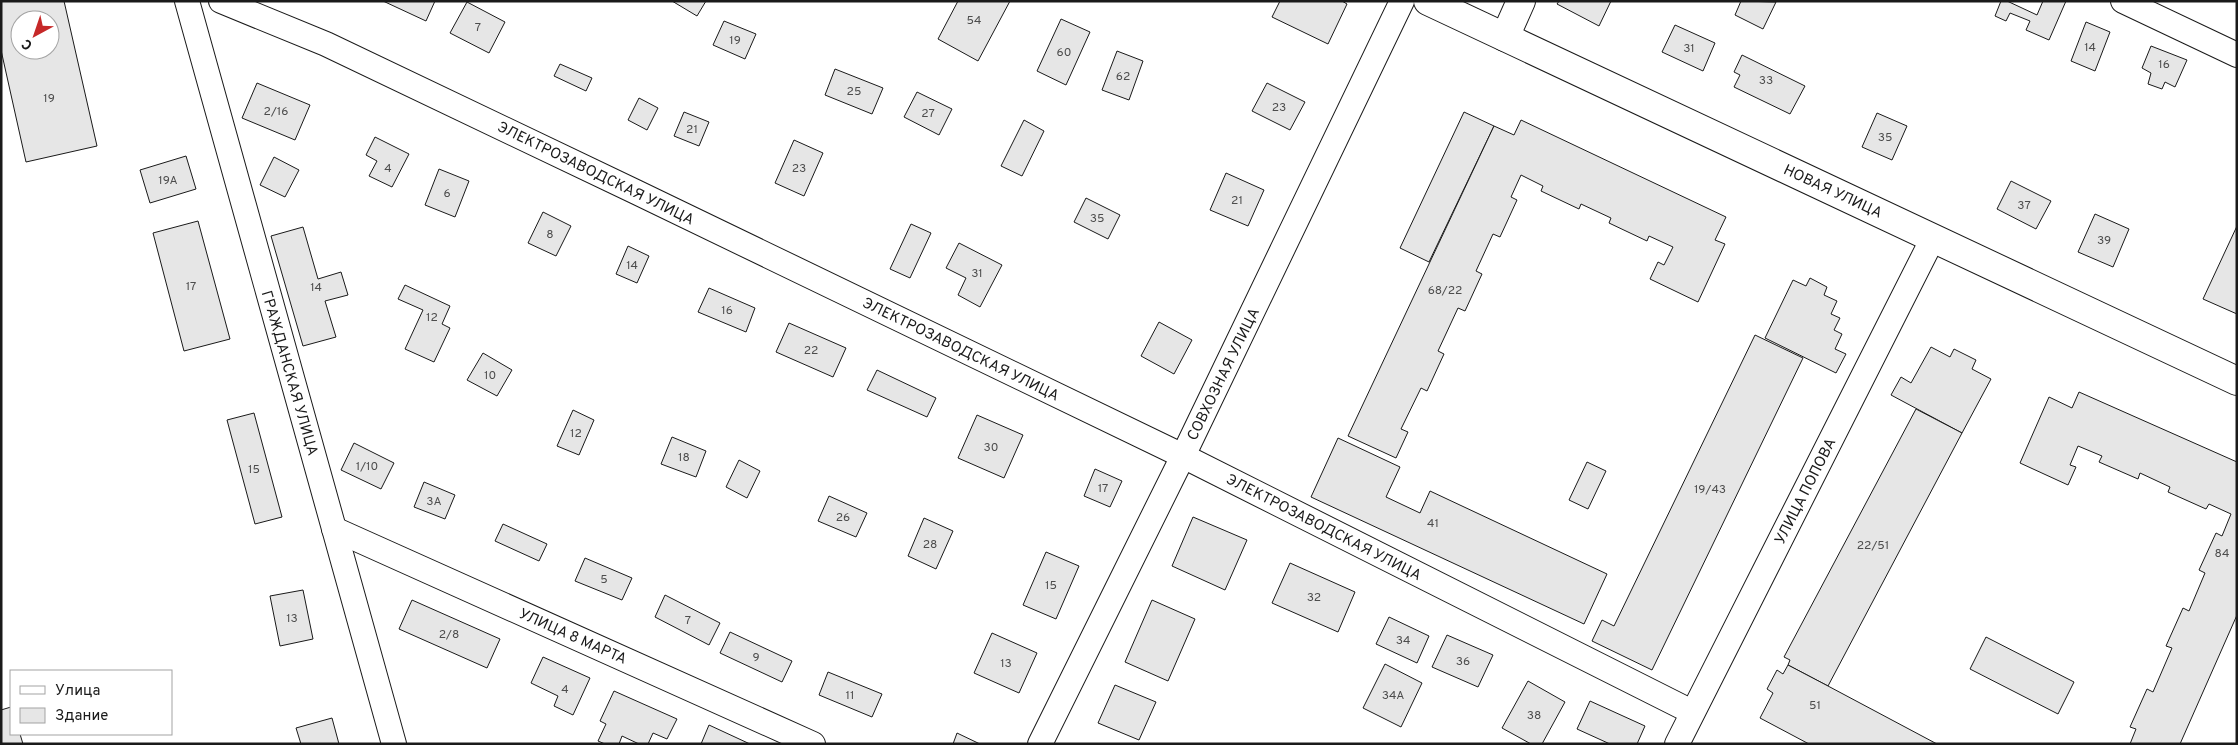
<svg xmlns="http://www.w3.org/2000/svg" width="2238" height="745" viewBox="0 0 2238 745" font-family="Overpass,sans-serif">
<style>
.building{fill:#e6e6e6;stroke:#1a1a1a;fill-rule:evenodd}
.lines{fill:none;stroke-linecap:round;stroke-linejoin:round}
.street-casing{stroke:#1a1a1a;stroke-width:26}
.secondary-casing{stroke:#1a1a1a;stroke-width:30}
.street{stroke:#fff;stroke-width:24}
.secondary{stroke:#fff;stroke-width:28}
.labels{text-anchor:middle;stroke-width:4;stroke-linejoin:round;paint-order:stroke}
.number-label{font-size:12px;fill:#4d4d4d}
.street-label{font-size:15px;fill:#1a1a1a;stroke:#fff}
</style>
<rect width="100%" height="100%" fill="#fff"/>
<g class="building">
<path d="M1,1H64L97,146L26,162L1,50ZM20,20H50V50H20Z"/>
<path d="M383,1H435L426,21Z"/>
<path d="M672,1H706L697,16Z"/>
<path d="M958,1H1010L978,61L938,39Z"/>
<path d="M1280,1H1342L1347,4L1328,44L1272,17Z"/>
<path d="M1559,1H1611L1599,26L1557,4Z"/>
<path d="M1741,1L1776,2L1763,29L1735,15Z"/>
<path d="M2001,1H2007L2037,15L2043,1H2066L2049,40L2026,30L2030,21L2010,13L2006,21L1995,16Z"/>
<path d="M467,2L505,22L489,53L450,33Z"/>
<path d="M1061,19L1090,32L1066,85L1037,71Z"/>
<path d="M724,21L756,34L745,59L713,45Z"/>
<path d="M2086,22L2110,32L2095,71L2071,61Z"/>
<path d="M1675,25L1715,43L1703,71L1662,52Z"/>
<path d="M2151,46L2187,60L2175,87L2165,82L2162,89L2148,84L2151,73L2142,68Z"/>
<path d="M1117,51L1143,61L1129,100L1102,90Z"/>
<path d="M1742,55L1805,86L1790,114L1734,87L1740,75L1734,72Z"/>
<path d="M560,64L592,78L586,91L554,76Z"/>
<path d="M835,69L883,88L872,114L825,95Z"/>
<path d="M257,83L310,105L295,140L242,118Z"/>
<path d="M1267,83L1305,102L1290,130L1252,111Z"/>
<path d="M917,92L952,109L939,135L904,117Z"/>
<path d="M639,98L658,108L647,130L628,120Z"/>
<path d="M684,112L709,122L699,146L674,136Z"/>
<path d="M1464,112L1494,126L1429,262L1400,248Z"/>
<path d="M1877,113L1907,126L1892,160L1862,147Z"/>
<path d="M1024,120L1044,131L1022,176L1001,166Z"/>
<path d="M1521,120L1726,217L1715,240L1725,244L1698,302L1650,279L1658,262L1664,265L1673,247L1649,236L1647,241L1609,223L1611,218L1581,204L1579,209L1541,191L1543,186L1521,175L1511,197L1517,200L1500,237L1493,234L1476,271L1482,274L1465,311L1458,308L1438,351L1444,354L1427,391L1421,388L1401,429L1408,432L1396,458L1348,436L1494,126L1514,135Z"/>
<path d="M375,137L409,154L392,187L369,176L377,161L366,155Z"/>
<path d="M794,140L823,153L804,196L775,183Z"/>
<path d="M186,156L196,189L150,203L140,170Z"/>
<path d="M274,157L299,170L285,197L260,185Z"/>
<path d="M439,169L469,181L455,217L425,205Z"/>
<path d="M1226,173L1264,190L1248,226L1210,210Z"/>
<path d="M2011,181L2051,201L2036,229L1997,209Z"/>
<path d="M1086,198L1120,215L1108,239L1074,222Z"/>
<path d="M543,212L571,226L556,256L528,243Z"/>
<path d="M2095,214L2129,229L2113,267L2078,252Z"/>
<path d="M198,221L230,339L184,351L153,233Z"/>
<path d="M911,224L931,233L910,278L890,269Z"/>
<path d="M2237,226V314L2203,299Z"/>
<path d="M303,227L318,279L341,272L348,295L325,301L336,337L303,346L271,236Z"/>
<path d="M959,243L1002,265L980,307L958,295L966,278L946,268Z"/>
<path d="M628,246L649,256L637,283L616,274Z"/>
<path d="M1810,278L1827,287L1824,295L1837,301L1831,314L1840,318L1834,330L1842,334L1835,349L1846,354L1836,373L1765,338L1793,280L1806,286Z"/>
<path d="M405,285L450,306L442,324L450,328L434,362L405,349L423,310L398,299Z"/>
<path d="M709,288L755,308L746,332L698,312Z"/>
<path d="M1159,322L1192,340L1174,374L1141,356Z"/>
<path d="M789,323L846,348L833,377L776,352Z"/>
<path d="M1755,335L1803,358L1652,670L1592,641L1602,620L1614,626Z"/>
<path d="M1931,347L1950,357L1954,349L1976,360L1972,369L1991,379L1962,433L1891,395L1901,377L1911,383Z"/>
<path d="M483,353L512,370L497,396L467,380Z"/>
<path d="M877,370L936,398L927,417L867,390Z"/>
<path d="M2079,392L2237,462V615L2180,744H2130L2136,729L2130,727L2147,689L2153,692L2172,648L2166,646L2183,608L2189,611L2205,573L2199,570L2216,533L2222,536L2231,514L2209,504L2206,509L2168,492L2170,487L2140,473L2138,479L2099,462L2102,456L2078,446L2070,465L2076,467L2068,485L2020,463L2049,397L2072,408Z"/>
<path d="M1916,409L1962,433L1828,686L1788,665L1790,660L1784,657Z"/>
<path d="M573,410L594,420L579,455L557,446Z"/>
<path d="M254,413L282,517L255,524L227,420Z"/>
<path d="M977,415L1023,435L1004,478L958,458Z"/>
<path d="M672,437L706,451L696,477L661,464Z"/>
<path d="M1338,438L1400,467L1386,497L1420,513L1430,491L1607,574L1584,624L1311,497Z"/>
<path d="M354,443L394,463L381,489L341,470Z"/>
<path d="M739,460L760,471L747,498L726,487Z"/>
<path d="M1587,462L1606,471L1588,509L1569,500Z"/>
<path d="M1095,469L1122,481L1110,507L1084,496Z"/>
<path d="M424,482L455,495L445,519L414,507Z"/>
<path d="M829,496L867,513L856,537L818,521Z"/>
<path d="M1193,517L1247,540L1225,590L1172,566Z"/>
<path d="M924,518L953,531L936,569L908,556Z"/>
<path d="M503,524L547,544L539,561L495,541Z"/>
<path d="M1046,552L1079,566L1056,619L1023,605Z"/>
<path d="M585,558L632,578L622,600L575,581Z"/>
<path d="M1290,563L1355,592L1338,632L1272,603Z"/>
<path d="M303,590L313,639L280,646L270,596Z"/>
<path d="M665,595L720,623L709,645L655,617Z"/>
<path d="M412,600L500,639L487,668L399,629Z"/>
<path d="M1152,600L1195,619L1168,681L1125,662Z"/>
<path d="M1389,617L1429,636L1417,663L1376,644Z"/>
<path d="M730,632L792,661L782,682L720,653Z"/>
<path d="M992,633L1037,653L1019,693L974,673Z"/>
<path d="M1447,635L1493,655L1478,687L1432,667Z"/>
<path d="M1986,637L2074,682L2058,714L1970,669Z"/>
<path d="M543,657L590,678L573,715L554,706L558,696L531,683Z"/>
<path d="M1385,664L1422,683L1401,727L1363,708Z"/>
<path d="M1788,665L1828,686L1937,744H1809L1760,718L1773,693L1767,689L1777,670L1783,674Z"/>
<path d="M828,672L882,694L872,717L819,695Z"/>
<path d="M1528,681L1565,702L1542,744H1531L1502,728Z"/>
<path d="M1115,685L1156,702L1139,740L1098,723Z"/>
<path d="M614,691L677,719L667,739L653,733L648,744H639L622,736L619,744H605L598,741L606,724L600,721Z"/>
<path d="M1590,701L1645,726L1637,744H1610L1577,729Z"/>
<path d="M11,707V734H20L23,744H1V710Z"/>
<path d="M332,718L339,744H301L296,728Z"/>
<path d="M709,725L750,744H701Z"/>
<path d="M957,733L980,744H953Z"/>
</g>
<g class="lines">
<g class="street-casing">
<g id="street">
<path d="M187,1L394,744"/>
<path d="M221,1L326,44L636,192L1183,456L1692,712"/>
<path d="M2123,1L2237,55"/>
<path d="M334,529L813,744"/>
<path d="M1040,744L1183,456L1402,1"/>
<path d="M1677,744L1933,238"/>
</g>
</g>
<g class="secondary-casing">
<g id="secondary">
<path d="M1428,1L2237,381"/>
<path d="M1505,37L1521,1"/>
</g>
</g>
<use href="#street" class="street"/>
<use href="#secondary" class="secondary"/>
</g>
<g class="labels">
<g class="number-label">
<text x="974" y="24">54</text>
<text x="478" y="31">7</text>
<text x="735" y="44">19</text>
<text x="2090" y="51">14</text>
<text x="1689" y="52">31</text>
<text x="1064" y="56">60</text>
<text x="2164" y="68">16</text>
<text x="1123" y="80">62</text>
<text x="1766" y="84">33</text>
<text x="854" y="95">25</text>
<text x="49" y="102">19</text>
<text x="1279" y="111">23</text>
<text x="276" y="115">2/16</text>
<text x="928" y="117">27</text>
<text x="692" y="133">21</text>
<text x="1885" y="141">35</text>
<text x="388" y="172">4</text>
<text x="799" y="172">23</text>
<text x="168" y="184">19А</text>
<text x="447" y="197">6</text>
<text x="1237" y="204">21</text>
<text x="2024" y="209">37</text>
<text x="1097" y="222">35</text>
<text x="550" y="238">8</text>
<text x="2104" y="244">39</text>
<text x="632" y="269">14</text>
<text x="977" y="277">31</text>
<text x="191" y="290">17</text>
<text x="316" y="291">14</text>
<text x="1445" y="294">68/22</text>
<text x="727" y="314">16</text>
<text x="432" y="321">12</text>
<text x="811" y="354">22</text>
<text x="490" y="379">10</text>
<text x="576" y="437">12</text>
<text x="991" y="451">30</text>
<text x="684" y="461">18</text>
<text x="367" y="470">1/10</text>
<text x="254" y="473">15</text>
<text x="1103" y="492">17</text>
<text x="1710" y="493">19/43</text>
<text x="434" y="505">3А</text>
<text x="843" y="521">26</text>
<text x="1433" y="527">41</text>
<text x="930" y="548">28</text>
<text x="1873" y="549">22/51</text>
<text x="2222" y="557">84</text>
<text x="604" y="583">5</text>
<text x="1051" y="589">15</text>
<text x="1314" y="601">32</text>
<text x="292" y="622">13</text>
<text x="688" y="624">7</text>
<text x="449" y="638">2/8</text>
<text x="1403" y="644">34</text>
<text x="756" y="661">9</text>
<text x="1463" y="665">36</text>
<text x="1006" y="667">13</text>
<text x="565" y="693">4</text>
<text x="850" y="699">11</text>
<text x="1393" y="699">34А</text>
<text x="1815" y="709">51</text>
<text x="1534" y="719">38</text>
</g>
<g class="street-label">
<text transform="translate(596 173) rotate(26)" y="5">ЭЛЕКТРОЗАВОДСКАЯ УЛИЦА</text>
<text transform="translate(1833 191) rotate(25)" y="5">НОВАЯ УЛИЦА</text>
<text transform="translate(961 349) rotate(26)" y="5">ЭЛЕКТРОЗАВОДСКАЯ УЛИЦА</text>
<text transform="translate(290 373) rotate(74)" y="5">ГРАЖДАНСКАЯ УЛИЦА</text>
<text transform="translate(1223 374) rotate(-64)" y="5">СОВХОЗНАЯ УЛИЦА</text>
<text transform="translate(1805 491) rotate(-63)" y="5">УЛИЦА ПОПОВА</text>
<text transform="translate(1324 527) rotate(27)" y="5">ЭЛЕКТРОЗАВОДСКАЯ УЛИЦА</text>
<text transform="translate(573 636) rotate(24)" y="5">УЛИЦА 8 МАРТА</text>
</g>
</g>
<rect width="2238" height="745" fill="none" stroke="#1a1a1a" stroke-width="5"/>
<rect x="10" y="670" width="162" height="65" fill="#ffffff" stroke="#a3a3a3"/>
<rect x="20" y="686" width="25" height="8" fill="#ffffff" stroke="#a3a3a3"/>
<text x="55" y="695" font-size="15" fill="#1a1a1a">Улица</text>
<rect x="20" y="708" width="25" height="15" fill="#e6e6e6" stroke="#a3a3a3"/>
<text x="55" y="720" font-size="15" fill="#1a1a1a">Здание</text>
<g transform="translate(35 35) rotate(220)"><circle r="24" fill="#ffffff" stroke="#a3a3a3"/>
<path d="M0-4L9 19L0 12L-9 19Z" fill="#c62828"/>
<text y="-8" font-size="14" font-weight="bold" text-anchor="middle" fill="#1a1a1a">С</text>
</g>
</svg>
